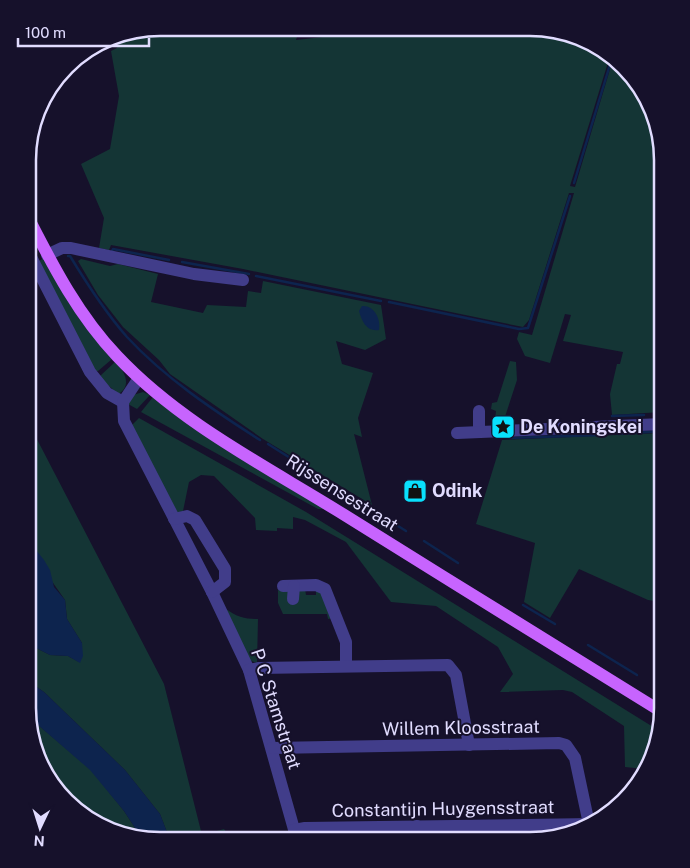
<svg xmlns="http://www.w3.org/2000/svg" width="690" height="868" viewBox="0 0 690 868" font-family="'Public Sans',sans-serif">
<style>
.green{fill:#143535}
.water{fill:#0d244e}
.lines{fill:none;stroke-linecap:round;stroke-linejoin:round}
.stream{stroke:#0d244e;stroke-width:2.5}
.minor{stroke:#413d8a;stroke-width:12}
.major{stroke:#c764fe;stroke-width:12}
.labels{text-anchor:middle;stroke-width:4;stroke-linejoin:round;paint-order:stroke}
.poi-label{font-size:18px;font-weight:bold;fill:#e1dcff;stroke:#16112b;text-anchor:start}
.street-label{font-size:18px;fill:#e1dcff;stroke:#16112b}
.rim{fill:none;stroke:#e1dcff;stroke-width:2.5}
</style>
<rect width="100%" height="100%" fill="#16112b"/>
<g class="green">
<path d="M160,28H335L302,32V36L297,37L296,40L402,28L548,29L604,50L610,56L570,186L575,187L613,59L645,94L662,159V412L612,415L610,394L617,364H620L623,352L563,341L571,315L565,314L550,363L525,356L517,339L519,332L532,335L574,193H569L529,320L523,327L243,269L111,245L109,250L99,248L104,218L81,164L110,149L119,96L111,51L117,48L118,44L136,32Z"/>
<path d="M44,258L112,359L98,371H95L39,261Z"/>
<path d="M81,259L110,266L118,264L158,274L151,302L203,313L207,305L246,307L248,291L261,293L263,281L381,305L386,339L365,350L336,341L342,364L373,373L358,418L362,437L354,434L372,505L263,439L170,374L159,360L123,327L98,295L78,261Z"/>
<path d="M510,361L516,362L517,380L501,429H494L496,411L491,409L492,403L497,402Z"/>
<path d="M115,362C124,370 133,386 118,394L99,377Z"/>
<path d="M143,392L150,395L137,409L128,404L133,395Z"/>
<path d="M153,397L325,509H318L141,412Z"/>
<path d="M139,418L306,512L658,730L645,769L625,767L624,726L572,692L563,690L500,692L513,674L498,647L436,606L391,602L346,542L305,520L293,517V529L277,528V531L256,530L255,518L214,476L201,475L189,482L183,511L177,513L132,425Z"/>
<path d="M28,422L164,684L202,835L224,829L232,840H170L160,814L125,770L44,692L28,681V644L50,655L68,656L79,662L82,643L67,619L65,600L28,547Z"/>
<path d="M662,433V602L648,600L579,569L550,618L524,602L535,543L476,524L502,440Z"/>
<path d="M316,588L320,589L333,618L328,619L327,614H283L278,603V589L298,591L305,589L306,595H316Z"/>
<path d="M226,609C237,617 245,619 258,619L257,663L249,660Z"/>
<path d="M30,718L91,770L124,811L141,837L87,818L45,774Z"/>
</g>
<g class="water">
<path d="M362,306C374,305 381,319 379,330C367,332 362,322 359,311Z"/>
<path d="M28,547L36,550L44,560L50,570L54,587L65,600L67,619L82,643L83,656L80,663L68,656L50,655L28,644Z"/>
<path d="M28,681L44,692L125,770L160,814L170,840H151L141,837L124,811L90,770L30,718L28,709Z"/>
</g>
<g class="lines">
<g class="stream">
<path d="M304,33L346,28"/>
<path d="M574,183L612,58"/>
<path d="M112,251L113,249L169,260"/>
<path d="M68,256H70C87,284 105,312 127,337C165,378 213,410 260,440"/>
<path d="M182,262L249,274"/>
<path d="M256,276L381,301"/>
<path d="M389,302L519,329L528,328L570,196"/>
<path d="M657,414H662"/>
<path d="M612,416L644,415"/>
<path d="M618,434L662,431"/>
<path d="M506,438L600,435"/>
<path d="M268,444L406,531"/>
<path d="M424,541L458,563"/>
<path d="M523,605L555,624"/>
<path d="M588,645L637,675"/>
</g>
<g class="minor">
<path d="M28,251L90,372L107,393L123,402"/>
<path d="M47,255L62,248H71L194,274L243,280"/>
<path d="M139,378L123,402L124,421L212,592L249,670L297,840"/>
<path d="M479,432V411"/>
<path d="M457,433L662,424"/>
<path d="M174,519L187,516L195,520L225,569V582L212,592"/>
<path d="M283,586L316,585L325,589L346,642V666"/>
<path d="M293,599L294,586"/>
<path d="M249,670L259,668L448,665L456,675L469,745"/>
<path d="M272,748L559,743L566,745L575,758L589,824"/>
<path d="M417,826L419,840"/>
<path d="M294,830L305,828L592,824"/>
</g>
<path class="major" d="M29,219C54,268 79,316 117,356C179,422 262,464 338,511C446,578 554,646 662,712"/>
</g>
<defs>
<g id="sight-square" transform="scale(1.25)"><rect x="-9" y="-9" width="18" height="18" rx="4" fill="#09e0fd" stroke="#16112b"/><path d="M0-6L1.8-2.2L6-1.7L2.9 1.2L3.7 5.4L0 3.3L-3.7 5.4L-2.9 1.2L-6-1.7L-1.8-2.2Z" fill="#111"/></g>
<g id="shop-square" transform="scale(1.25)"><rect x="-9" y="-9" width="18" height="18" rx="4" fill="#09e0fd" stroke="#16112b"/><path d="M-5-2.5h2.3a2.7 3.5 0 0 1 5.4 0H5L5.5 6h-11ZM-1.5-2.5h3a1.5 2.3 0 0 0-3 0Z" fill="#111"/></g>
</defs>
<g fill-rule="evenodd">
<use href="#sight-square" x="503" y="427"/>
<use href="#shop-square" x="415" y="491"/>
</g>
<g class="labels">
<g class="poi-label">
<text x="520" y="433">De Koningskei</text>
<text x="432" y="497">Odink</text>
</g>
<g class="street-label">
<text transform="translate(342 493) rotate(32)" y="6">Rijssensestraat</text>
<text transform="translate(276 709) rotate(72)" y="6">P C Stamstraat</text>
<text transform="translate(461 728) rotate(-1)" y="6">Willem Kloosstraat</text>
<text transform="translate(443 809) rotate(-1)" y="6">Constantijn Huygensstraat</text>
</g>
</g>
<path d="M0 0H690V868H0ZM160 36H530A124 124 0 0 1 654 160V708A124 124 0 0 1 530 832H160A124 124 0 0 1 36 708V160A124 124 0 0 1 160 36Z" fill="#16112b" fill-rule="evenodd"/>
<path class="rim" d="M160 36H530A124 124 0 0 1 654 160V708A124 124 0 0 1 530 832H160A124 124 0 0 1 36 708V160A124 124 0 0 1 160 36Z"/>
<g transform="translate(40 828) rotate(184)" stroke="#16112b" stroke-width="4" paint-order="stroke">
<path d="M0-4L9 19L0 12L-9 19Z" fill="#e1dcff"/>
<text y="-8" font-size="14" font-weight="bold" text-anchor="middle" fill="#e1dcff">N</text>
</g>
<path d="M18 38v8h131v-8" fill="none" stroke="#e1dcff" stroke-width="2.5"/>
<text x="25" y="38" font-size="15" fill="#e1dcff" stroke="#16112b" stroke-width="4" paint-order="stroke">100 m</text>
</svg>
